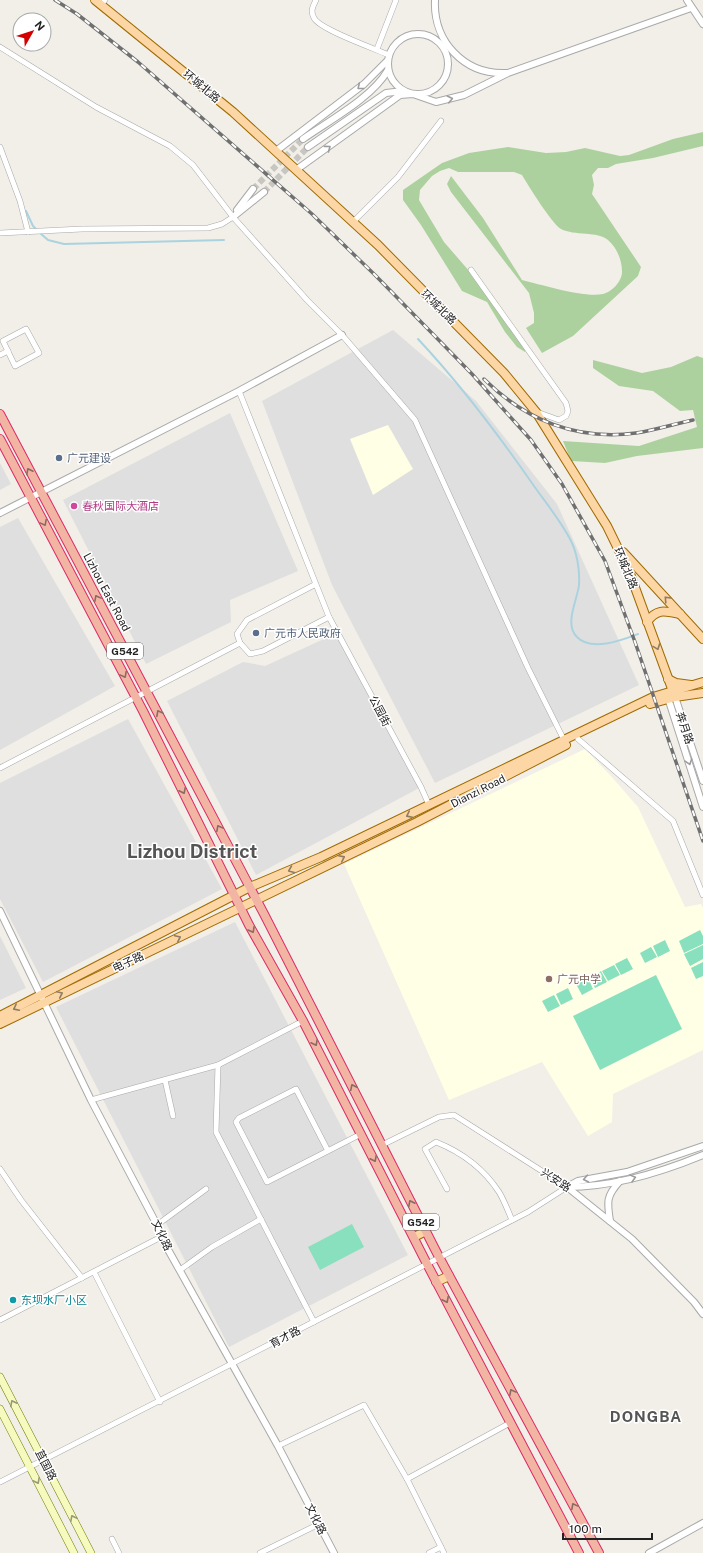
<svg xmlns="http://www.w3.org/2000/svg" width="703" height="1553" viewBox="0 0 703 1553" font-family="'Public Sans','Noto Sans SC',sans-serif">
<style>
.residential{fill:#e0dfdf}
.education{fill:#ffffe5}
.forest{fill:#add19e}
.pitch{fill:#88e0be}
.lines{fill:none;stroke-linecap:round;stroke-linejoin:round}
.stream{stroke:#aad3df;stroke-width:2}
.tertiary-tunnel{stroke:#c8c6c1;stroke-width:6;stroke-dasharray:6 3;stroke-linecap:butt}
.minor-casing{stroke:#a9a9a9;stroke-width:6}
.tertiary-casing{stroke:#a9a9a9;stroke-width:8}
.secondary-casing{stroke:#707d05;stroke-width:8}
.primary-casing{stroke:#a06b00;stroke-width:10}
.trunk-casing{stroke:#dc2a67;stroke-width:10}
.minor{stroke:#fff;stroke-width:5}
.tertiary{stroke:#fff;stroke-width:6}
.secondary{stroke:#f7fabf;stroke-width:7}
.primary{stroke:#fcd6a4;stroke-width:8}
.trunk{stroke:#f2b4a3;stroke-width:8}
.rail-casing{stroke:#707070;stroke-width:3.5}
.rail{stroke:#fff;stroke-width:2;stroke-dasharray:6;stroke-linecap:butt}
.oneway{stroke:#9c9c9c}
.oneway2{stroke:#8a6b62}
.oneway3{stroke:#8f7c63}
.oneway4{stroke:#979978}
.service-dot{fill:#5c6f8a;stroke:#fff;stroke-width:1.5}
.hotel-dot{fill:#d1479c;stroke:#fff;stroke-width:1.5}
.education-dot{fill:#8d6e63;stroke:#fff;stroke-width:1.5}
.culture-dot{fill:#0f9aa8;stroke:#fff;stroke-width:1.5}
.labels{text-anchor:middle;stroke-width:3;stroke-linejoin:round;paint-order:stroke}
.shield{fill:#fff;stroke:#646464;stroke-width:1}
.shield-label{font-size:10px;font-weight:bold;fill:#222}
.street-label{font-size:11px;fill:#222;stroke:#fff}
.service-label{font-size:11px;fill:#4e5e75;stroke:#fff;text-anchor:start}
.hotel-label{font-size:11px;fill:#b23c85;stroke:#fff;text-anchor:start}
.education-label{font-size:11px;fill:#785e54;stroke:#fff;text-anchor:start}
.culture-label{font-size:11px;fill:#0d838f;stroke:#fff;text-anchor:start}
.district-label{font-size:15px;font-weight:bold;letter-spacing:1px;fill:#555;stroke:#fff}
.town-label{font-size:19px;font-weight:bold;fill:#555;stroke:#fff}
</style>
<rect width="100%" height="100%" fill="#f2efe9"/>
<g class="residential">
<path d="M393,330L476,401L557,504L639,685L435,783L332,585L262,401Z"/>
<path d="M230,413L298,571L230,600L231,622L146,664L63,500Z"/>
<path d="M0,463L11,484L0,490Z"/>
<path d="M18,518L115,686L0,750V527Z"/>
<path d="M339,632L421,787L256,875L167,701L243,662L265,666Z"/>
<path d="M128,719L222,889L43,982L0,899V783Z"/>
<path d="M235,922L408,1255L229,1347L56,1007Z"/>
<path d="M0,936L26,988L0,1000Z"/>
</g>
<g class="education">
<path d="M388,425L413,469L373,495L350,439Z"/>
<path d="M585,749L610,775L638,807L685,907L701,904L703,908V1050L613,1094L612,1122L588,1136L542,1062L449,1100L344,864Z"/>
</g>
<g class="forest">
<path d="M703,132V146L653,158L616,164L608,168H598L592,175L594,185L592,194L641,267L638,276L573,336L542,353L526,328L534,323V313L529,293L451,192L447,184L451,176L483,218L522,280C543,285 584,298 603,294C612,292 622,281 622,272C622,260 617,248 608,240C598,231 574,236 561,229C552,224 528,185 522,175L514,172H458L449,168L440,171L432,176L420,190L419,200L444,242L470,272L525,348V352L517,347L505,332L487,302L462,291L421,225L403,200V190L442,163L469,153L508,147L546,153L566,152L585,148L620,156L629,155L673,139Z"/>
<path d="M697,356L703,358V448L637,456L605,463L571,461L563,441L639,446L697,427L693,410L680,411L653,391L619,386L593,368V360L642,373L671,367Z"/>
</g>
<g class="pitch">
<path d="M700,930L703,936V944L684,953L679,941Z"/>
<path d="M665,940L670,951L658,957L653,946Z"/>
<path d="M703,945V959L690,966L684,954Z"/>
<path d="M651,947L657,957L645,963L640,953Z"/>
<path d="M627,958L633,969L621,975L615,964Z"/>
<path d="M703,962V976L696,979L691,968Z"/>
<path d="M614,965L620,975L608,981L602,971Z"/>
<path d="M601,971L607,982L595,988L590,978Z"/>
<path d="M656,975L682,1029L600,1070L573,1016Z"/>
<path d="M588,978L593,989L582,995L576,984Z"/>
<path d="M568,988L573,999L561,1005L556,994Z"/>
<path d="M554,995L560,1006L548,1012L542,1001Z"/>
<path d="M352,1224L364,1247L320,1270L308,1247Z"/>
</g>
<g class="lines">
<g class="stream">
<path d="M26,211L33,226L37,230"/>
<path d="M40,233L48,240L64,244L224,240"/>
<path d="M418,339C461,385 498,434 534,486C546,503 560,520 570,539C577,552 580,570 579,585C577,601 564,624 577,637C591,652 622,640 638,634"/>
</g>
<g class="tertiary-tunnel">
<path d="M253,189L303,139"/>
<path d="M264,192L308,147"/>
</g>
<g class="minor-casing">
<g id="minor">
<path d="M316,0C313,6 310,11 314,18C319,29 375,49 389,55"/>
<path d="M101,5L105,0"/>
<path d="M0,47L96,107L170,146L193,165L233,217L307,300L342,335L415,420L528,668L564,740"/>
<path d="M377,49L396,0"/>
<path d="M0,147L20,201L28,232"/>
<path d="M353,222L398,177L441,121"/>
<path d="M0,233L82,229L208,228L222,224L233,217"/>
<path d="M471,270L566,403L568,411L566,416L559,420L537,412"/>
<path d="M26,329L39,353L15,366L3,341Z"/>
<path d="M0,355L8,351"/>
<path d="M239,391L329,617L263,651L250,654L240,643L237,634L247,620L316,584"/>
<path d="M329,617L421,787L429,805"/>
<path d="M578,739L673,821L703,895"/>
<path d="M0,768L240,643"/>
<path d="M218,1065L216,1132L314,1322"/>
<path d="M165,1080L173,1116"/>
<path d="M91,1100L218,1065L303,1021"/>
<path d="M328,1151L296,1089L239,1118L236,1122L267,1182L361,1134"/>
<path d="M0,1169L21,1200L82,1278"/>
<path d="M447,1189L425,1149L436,1142C461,1152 484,1169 499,1192C504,1200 508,1211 512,1220"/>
<path d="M157,1225L206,1189"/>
<path d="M180,1270L212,1247L261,1219"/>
<path d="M94,1272L160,1402"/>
<path d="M0,1320L161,1237"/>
<path d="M278,1446L364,1405L407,1479L444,1553"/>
<path d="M407,1479L510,1423"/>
<path d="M0,1482L392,1282L528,1212L567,1187L454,1115L439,1117L382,1145"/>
<path d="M112,1539L119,1553"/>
<path d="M260,1553L319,1524"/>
<path d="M429,1553L441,1547"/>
</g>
</g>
<g class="tertiary-casing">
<g id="tertiary">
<path d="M435,0C433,41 464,75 506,73"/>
<path d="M687,0L703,24"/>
<circle cx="418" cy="64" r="30"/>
<path d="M303,139C330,120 372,98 388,70"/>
<path d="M308,147L386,93L403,91"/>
<path d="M276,151L364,84L388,60"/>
<path d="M296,170L400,95L413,94L436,102L464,95L508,73L691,8"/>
<path d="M237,210L253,189"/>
<path d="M233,217L264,192"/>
<path d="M0,513L239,391L342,335"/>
<path d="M675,697L703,781"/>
<path d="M668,698L703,807"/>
<path d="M0,911L91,1100L157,1225L161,1237L278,1446L334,1553"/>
<path d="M567,1187L632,1239L694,1302L703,1314"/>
<path d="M567,1187L578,1181L627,1172L703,1146"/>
<path d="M567,1187C612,1187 662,1172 703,1155"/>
<path d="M610,1221C607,1202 606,1196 620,1181"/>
<path d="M649,1553L703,1523"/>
</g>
</g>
<g class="secondary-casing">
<g id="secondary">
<path d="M0,1377L91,1553"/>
<path d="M0,1409L74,1553"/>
</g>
</g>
<g class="primary-casing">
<g id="primary">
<path d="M95,0L233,112L378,245L504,373L536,412L607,526L629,571L675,697"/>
<path d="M623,552L703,639"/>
<path d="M647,622C657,608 665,611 680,614"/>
<path d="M668,679L676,683L691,685"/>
<path d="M650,704L675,697L703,693"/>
<path d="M0,1016L250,887L321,857L653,697L703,682"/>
<path d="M0,1024L417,822L566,745"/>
<path d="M414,1237L426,1231"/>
<path d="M436,1282L449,1276"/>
</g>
</g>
<g class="trunk-casing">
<g id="trunk">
<path d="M0,414L264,914L439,1257L599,1553"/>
<path d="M0,439L143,711L249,925L303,1021L427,1264L579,1553"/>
</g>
</g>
<use href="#minor" class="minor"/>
<use href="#tertiary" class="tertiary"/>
<use href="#secondary" class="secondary"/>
<use href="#primary" class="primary"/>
<use href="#trunk" class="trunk"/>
<g class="rail-casing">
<g id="rail">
<path d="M55,0L77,14L138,62L312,214L375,275L472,374L531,440L562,484L605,561L635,642L703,841"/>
<path d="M484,379C525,420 577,441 636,433C655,430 674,424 693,420"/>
</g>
</g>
<use href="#rail" class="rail"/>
</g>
<defs><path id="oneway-chevron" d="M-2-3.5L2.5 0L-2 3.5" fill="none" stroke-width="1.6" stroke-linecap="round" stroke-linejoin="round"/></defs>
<g class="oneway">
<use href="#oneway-chevron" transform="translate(360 87) rotate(141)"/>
<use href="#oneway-chevron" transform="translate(450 99) rotate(-13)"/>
<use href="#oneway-chevron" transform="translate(328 148) rotate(-36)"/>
<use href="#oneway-chevron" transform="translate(689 762) rotate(72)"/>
<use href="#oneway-chevron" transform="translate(633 1178) rotate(-15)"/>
<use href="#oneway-chevron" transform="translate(586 1179) rotate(169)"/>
</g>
<g class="oneway2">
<use href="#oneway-chevron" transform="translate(29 471) rotate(-117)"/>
<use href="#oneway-chevron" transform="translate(44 523) rotate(62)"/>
<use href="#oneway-chevron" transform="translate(97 598) rotate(-118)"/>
<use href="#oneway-chevron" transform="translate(124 675) rotate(62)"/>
<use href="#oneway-chevron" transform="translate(159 713) rotate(-118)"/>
<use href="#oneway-chevron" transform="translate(183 791) rotate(64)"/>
<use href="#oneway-chevron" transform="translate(219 828) rotate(-118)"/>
<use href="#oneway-chevron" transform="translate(252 930) rotate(61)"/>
<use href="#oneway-chevron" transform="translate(315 1043) rotate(63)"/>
<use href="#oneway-chevron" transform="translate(353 1087) rotate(-116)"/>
<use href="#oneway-chevron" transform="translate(374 1159) rotate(63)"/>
<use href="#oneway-chevron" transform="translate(411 1203) rotate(-117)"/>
<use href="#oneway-chevron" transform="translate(446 1300) rotate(63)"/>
<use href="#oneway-chevron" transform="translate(512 1392) rotate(-118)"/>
<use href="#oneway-chevron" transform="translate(574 1506) rotate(-118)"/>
</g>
<g class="oneway3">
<use href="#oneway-chevron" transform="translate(667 599) rotate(-133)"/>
<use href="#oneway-chevron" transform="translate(657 647) rotate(70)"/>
<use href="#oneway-chevron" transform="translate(409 815) rotate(154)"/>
<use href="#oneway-chevron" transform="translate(342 858) rotate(-26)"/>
<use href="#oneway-chevron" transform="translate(291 870) rotate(157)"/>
<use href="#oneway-chevron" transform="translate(178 938) rotate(-25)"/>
<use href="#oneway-chevron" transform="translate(60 994) rotate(-25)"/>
<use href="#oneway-chevron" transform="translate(16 1008) rotate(153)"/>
</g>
<g class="oneway4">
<use href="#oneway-chevron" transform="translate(13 1403) rotate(-117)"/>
<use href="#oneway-chevron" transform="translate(37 1481) rotate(63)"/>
<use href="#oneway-chevron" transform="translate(73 1518) rotate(-117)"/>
</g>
<g class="service-dot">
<circle cx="59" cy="458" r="4"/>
<circle cx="256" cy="633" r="4"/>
</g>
<circle class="hotel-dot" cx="74" cy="506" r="4"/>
<circle class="education-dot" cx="549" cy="979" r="4"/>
<circle class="culture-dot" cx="13" cy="1300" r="4"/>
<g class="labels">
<g class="shield">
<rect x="107" y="643" width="36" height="16" rx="3"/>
<rect x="403" y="1214" width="36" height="16" rx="3"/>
</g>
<g class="shield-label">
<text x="125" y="655">G542</text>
<text x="421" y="1226">G542</text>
</g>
<g class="street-label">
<text transform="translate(202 86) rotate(40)" y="4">环城北路</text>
<text transform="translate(439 307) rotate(45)" y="4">环城北路</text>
<text transform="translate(626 568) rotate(67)" y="4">环城北路</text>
<text transform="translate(107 592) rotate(62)" y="4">Lizhou East Road</text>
<text transform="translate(380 711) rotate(62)" y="4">公园街</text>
<text transform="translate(685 728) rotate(72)" y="4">奔月路</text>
<text transform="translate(478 791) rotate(-27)" y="4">Dianzi Road</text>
<text transform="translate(128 962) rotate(-25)" y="4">电子路</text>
<text transform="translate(556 1180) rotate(33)" y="4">兴安路</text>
<text transform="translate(162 1235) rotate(64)" y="4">文化路</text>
<text transform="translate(285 1337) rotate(-28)" y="4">育才路</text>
<text transform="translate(46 1465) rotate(63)" y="4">苴国路</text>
<text transform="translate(316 1519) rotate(63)" y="4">文化路</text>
</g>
<g class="service-label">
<text x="67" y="462">广元建设</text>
<text x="264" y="637">广元市人民政府</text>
</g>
<g class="hotel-label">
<text x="82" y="510">春秋国际大酒店</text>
</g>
<g class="education-label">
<text x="557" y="983">广元中学</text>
</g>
<g class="culture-label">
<text x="21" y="1304">东坝水厂小区</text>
</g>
<g class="district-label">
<text x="646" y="1422">DONGBA</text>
</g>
<g class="town-label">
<text x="192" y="858">Lizhou District</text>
</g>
</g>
<g transform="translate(32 32) rotate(51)"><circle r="19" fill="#ffffff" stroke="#a7a7a7"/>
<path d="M0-3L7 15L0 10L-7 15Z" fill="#d40000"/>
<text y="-6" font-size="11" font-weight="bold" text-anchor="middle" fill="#222222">N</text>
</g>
<path d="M563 1533v6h89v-6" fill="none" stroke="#222222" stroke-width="2"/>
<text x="569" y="1533" font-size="12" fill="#222222" stroke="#ffffff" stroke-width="3" paint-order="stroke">100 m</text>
</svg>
